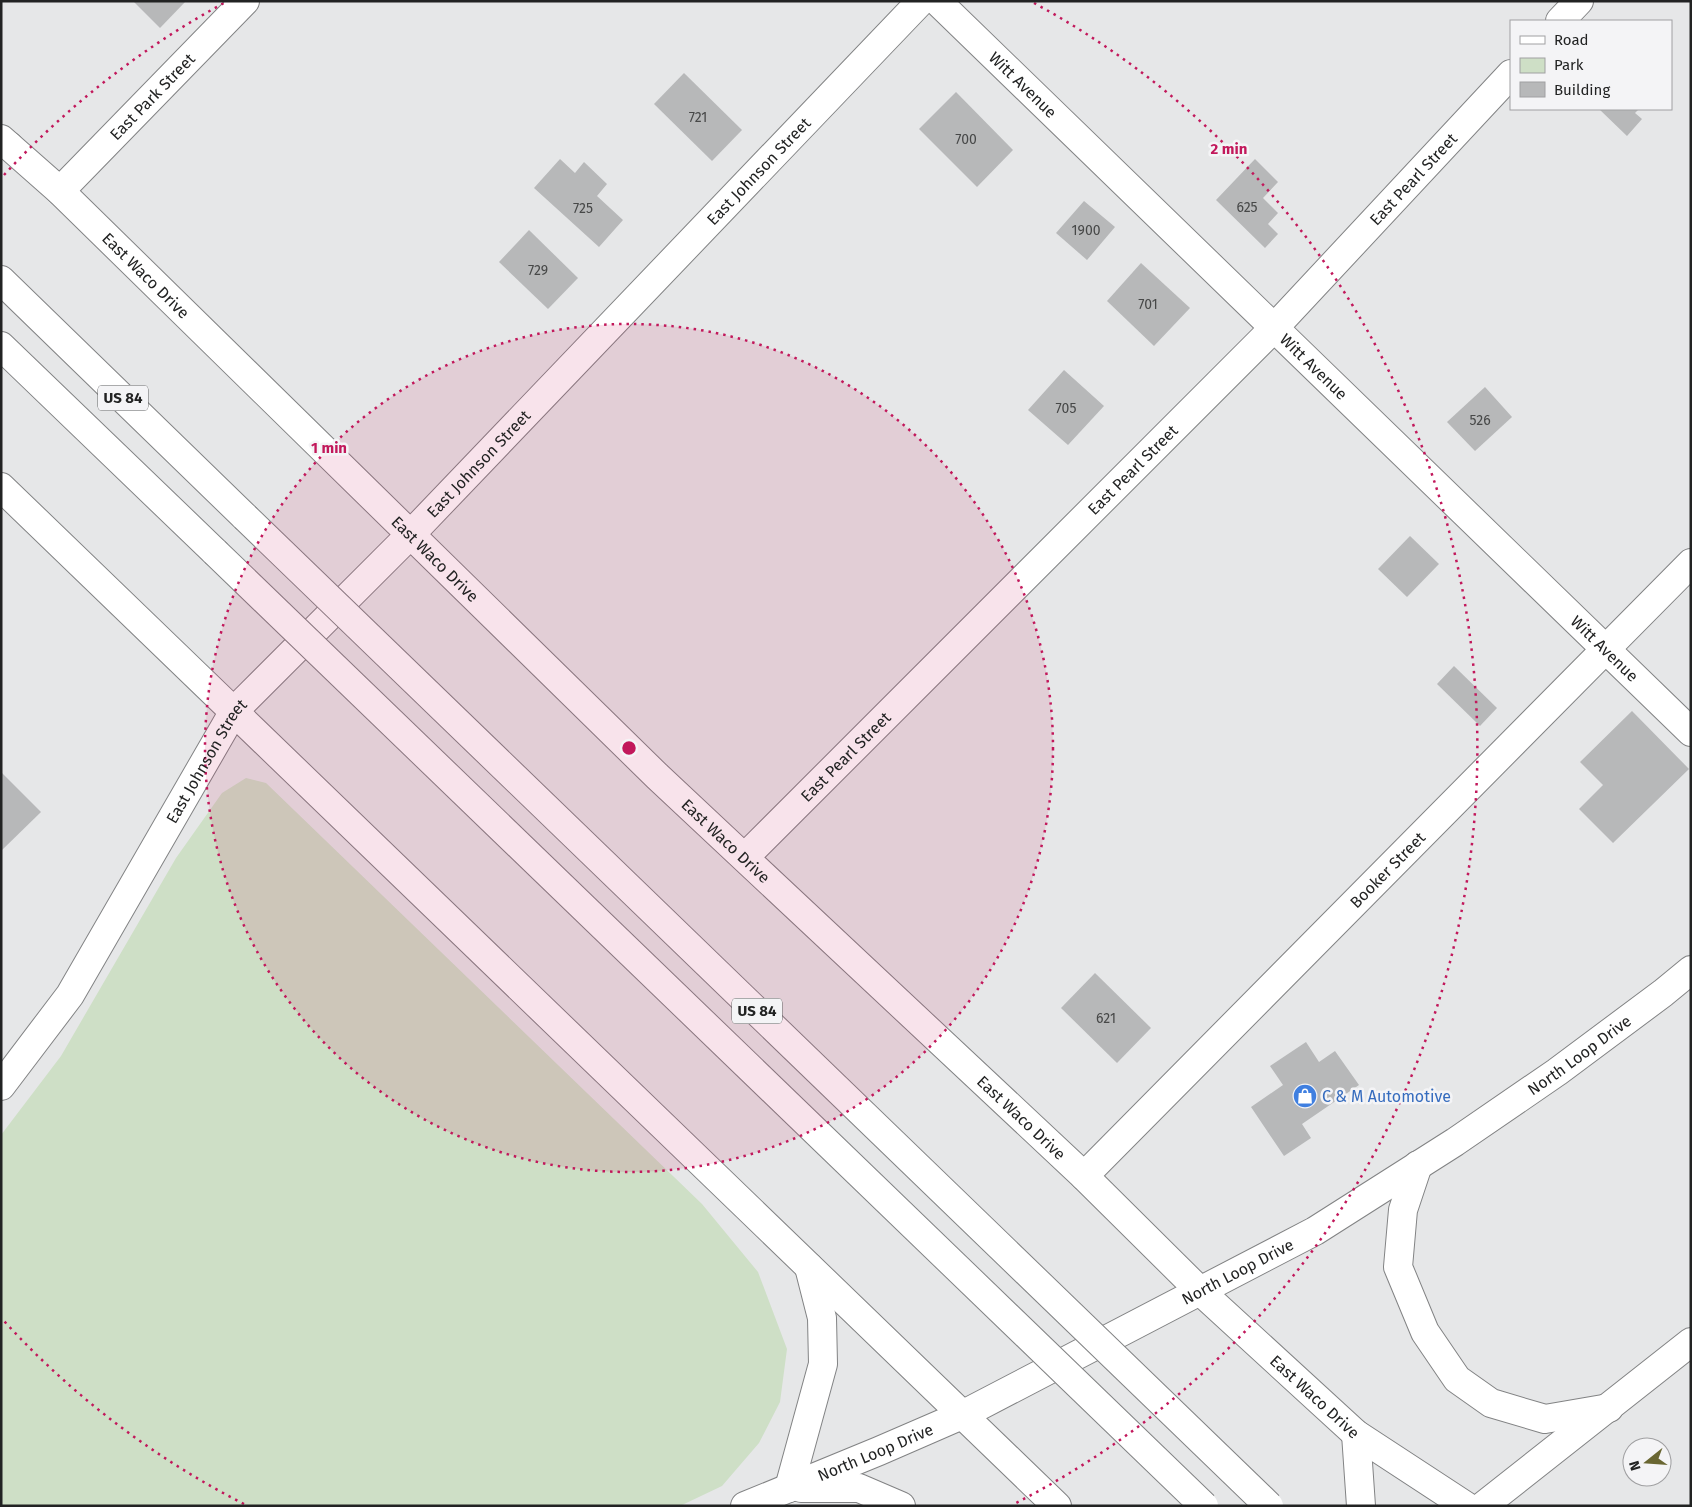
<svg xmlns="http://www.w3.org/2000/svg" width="1692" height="1507" viewBox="0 0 1692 1507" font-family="'Fira Sans',sans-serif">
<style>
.green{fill:#cedfc6}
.building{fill:#b7b8b9}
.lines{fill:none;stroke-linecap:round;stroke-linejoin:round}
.minor-casing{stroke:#828384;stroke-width:30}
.secondary-casing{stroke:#828384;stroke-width:30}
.primary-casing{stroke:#828384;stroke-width:30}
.minor{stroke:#fff;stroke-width:28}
.secondary{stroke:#fff;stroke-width:28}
.primary{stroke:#fff;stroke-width:28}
.primary-bridge-casing{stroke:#828384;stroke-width:30;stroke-linecap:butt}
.primary-bridge{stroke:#fff;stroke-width:28}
.ring{fill:none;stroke:#c2185b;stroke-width:2.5;stroke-dasharray:2.5 5}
.labels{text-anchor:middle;stroke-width:5;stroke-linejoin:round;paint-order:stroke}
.number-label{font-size:14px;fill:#474848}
.shield{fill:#f4f4f6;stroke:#616262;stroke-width:1}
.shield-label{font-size:15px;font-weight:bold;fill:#222323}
.street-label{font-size:16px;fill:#222323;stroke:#f4f4f6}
.shop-label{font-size:16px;fill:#366cbe;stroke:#f4f4f6;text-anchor:start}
.centre{fill:#c2185b;stroke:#f4f4f6;stroke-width:2.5}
.ring-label{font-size:15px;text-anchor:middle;font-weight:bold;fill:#c2185b;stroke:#f4f4f6;stroke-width:5;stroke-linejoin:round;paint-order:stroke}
</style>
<rect width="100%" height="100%" fill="#e6e7e8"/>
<path class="green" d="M246,778L266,783L702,1204L758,1272L787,1349L780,1402L759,1443L722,1486L680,1506H1V1135L61,1056L176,858L222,793Z"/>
<g class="building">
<path d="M133,1H186L160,28Z"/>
<path d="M684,73L742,130L712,161L654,104Z"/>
<path d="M956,92L1013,150L977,187L919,129Z"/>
<path d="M1599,109H1639L1635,113L1642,119L1627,136Z"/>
<path d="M560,159L575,173L584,162L607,184L597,196L623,220L599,247L534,188Z"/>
<path d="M1255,159L1278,182L1263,198L1278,213L1268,224L1278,234L1265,248L1216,200Z"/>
<path d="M1084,201L1115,227L1087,260L1056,233Z"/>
<path d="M529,230L578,278L548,309L499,262Z"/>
<path d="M1141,263L1190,308L1154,346L1107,301Z"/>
<path d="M1064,370L1104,406L1068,445L1028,410Z"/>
<path d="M1485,387L1512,417L1475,451L1447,422Z"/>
<path d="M1410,536L1439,564L1407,597L1378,569Z"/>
<path d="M1454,666L1497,708L1480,726L1437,684Z"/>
<path d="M1632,711L1689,769L1613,843L1579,809L1603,785L1580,762Z"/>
<path d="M1,772L41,812L1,851Z"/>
<path d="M1095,973L1151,1028L1117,1063L1061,1008Z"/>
<path d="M1306,1042L1319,1062L1335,1051L1359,1085L1302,1124L1311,1138L1284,1156L1251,1107L1283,1085L1270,1066Z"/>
</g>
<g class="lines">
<g class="minor-casing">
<g id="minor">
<path id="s1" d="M937,1L1691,732"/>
<path d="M1560,21L1579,1"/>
<path id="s2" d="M60,191L245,1"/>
<path id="s3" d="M745,857L1274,328L1511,74"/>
<path id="s4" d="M1,1086L70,995L234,711L410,535L921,1"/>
<path id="s5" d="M1084,1176L1691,563"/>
</g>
</g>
<g class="secondary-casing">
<g id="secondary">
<path id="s6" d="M1,139L60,191L657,776L1084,1176L1200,1291L1356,1434L1466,1506"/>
<path d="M1,487L1057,1506"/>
<path d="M1356,1434L1361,1506"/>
<path d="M789,1488L823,1364L822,1318L809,1267"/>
</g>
</g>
<g class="primary-casing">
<g id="primary">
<path d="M1,141L9,146"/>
<path d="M1,280L245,517"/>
<path d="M1,346L215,552"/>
<path d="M1418,1165L1403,1210L1398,1267L1425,1332L1457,1379L1491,1403L1545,1419L1609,1408"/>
<path d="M801,1488H859L901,1506"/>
<path id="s7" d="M745,1506L879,1451L962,1415L1315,1231L1455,1142L1557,1072L1663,993L1691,970"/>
<path d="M1483,1506L1691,1342"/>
</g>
</g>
<use href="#minor" class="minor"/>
<use href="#secondary" class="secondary"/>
<use href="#primary" class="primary"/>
<g class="primary-bridge-casing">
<g id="primary-bridge">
<path d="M245,517L1269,1506"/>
<path d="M215,552L1204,1506"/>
</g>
</g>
<use href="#primary-bridge" class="primary-bridge"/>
</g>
<circle cx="629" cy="748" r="424" fill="#c2185b" fill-opacity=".12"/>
<g class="ring">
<circle cx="629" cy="748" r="424"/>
<path d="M244 1504A848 848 0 0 1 4 1321M4 175A848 848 0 0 1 224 3M1034 3A848 848 0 0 1 1014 1504"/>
</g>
<defs>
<g id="shop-disc" transform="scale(1.25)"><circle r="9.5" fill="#3f7fe0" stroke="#f4f4f6"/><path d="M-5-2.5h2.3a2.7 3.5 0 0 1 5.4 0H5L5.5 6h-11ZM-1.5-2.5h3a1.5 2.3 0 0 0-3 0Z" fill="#fff"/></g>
</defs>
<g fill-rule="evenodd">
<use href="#shop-disc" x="1305" y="1096"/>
</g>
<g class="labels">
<g class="number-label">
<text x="698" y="122">721</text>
<text x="966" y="144">700</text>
<text x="1247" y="212">625</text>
<text x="583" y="213">725</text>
<text x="1086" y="235">1900</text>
<text x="538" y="275">729</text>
<text x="1148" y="309">701</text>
<text x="1066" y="413">705</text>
<text x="1480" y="425">526</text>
<text x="1106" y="1023">621</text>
</g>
<g class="shield">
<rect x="98" y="385.5" width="50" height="25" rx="4"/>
<rect x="732" y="998.5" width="50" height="25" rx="4"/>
</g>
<g class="shield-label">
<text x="123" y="403">US 84</text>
<text x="757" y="1016">US 84</text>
</g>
<g class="street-label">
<text dy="6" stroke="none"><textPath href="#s1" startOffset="120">Witt Avenue</textPath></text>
<text dy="6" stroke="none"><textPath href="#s2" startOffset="132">East Park Street</textPath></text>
<text dy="6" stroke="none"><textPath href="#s4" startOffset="1195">East Johnson Street</textPath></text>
<text dy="6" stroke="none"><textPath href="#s3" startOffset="952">East Pearl Street</textPath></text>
<text dy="6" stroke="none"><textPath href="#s6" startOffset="199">East Waco Drive</textPath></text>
<text dy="6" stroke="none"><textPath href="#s1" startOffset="525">Witt Avenue</textPath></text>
<text dy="6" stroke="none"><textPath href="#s4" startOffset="790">East Johnson Street</textPath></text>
<text dy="6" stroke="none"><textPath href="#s3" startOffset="548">East Pearl Street</textPath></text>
<text dy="6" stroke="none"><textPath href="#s6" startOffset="604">East Waco Drive</textPath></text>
<text dy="6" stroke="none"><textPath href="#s1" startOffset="930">Witt Avenue</textPath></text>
<text dy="6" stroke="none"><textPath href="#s3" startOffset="142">East Pearl Street</textPath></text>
<text dy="6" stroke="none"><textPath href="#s4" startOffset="385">East Johnson Street</textPath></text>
<text dy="6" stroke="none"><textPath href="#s6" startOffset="1009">East Waco Drive</textPath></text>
<text dy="6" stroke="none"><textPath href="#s5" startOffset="431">Booker Street</textPath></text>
<text dy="6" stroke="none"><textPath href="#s7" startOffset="951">North Loop Drive</textPath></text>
<text dy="6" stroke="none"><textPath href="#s6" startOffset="1414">East Waco Drive</textPath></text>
<text dy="6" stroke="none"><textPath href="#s7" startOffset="546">North Loop Drive</textPath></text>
<text dy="6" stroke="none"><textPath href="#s6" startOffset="1819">East Waco Drive</textPath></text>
<text dy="6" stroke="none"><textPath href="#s7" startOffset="141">North Loop Drive</textPath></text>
</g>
<g class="shop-label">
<text x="1322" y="1102">C &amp; M Automotive</text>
</g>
</g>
<circle cx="629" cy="748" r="8" class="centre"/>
<g class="ring-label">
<text x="1229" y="154">2 min</text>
<text x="329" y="453">1 min</text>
</g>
<rect width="1692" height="1507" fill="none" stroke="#222323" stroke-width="5"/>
<rect x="1510" y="20" width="162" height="90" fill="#f4f4f6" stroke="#a0a0a2"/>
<rect x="1520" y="36" width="25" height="8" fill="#ffffff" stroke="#a0a0a2"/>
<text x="1554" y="45" font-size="15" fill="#222323">Road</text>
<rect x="1520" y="58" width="25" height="15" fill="#cedfc6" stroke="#a0a0a2"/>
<text x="1554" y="70" font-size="15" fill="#222323">Park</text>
<rect x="1520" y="82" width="25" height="15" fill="#b7b8b9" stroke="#a0a0a2"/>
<text x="1554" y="95" font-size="15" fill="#222323">Building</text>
<g transform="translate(1647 1462) rotate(253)"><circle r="24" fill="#f4f4f6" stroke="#a0a0a2"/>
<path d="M0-4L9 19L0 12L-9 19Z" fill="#696632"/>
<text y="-8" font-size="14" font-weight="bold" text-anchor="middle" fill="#222323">N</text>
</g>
</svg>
